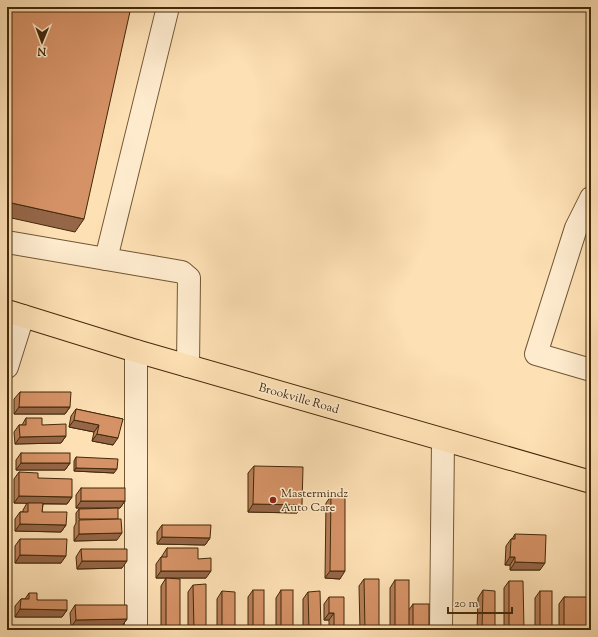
<svg xmlns="http://www.w3.org/2000/svg" width="598" height="637" viewBox="0 0 598 637" font-family="'Sorts Mill Goudy',serif">
<style>
.lines{fill:none;stroke-linecap:round;stroke-linejoin:round}
.minor-casing{stroke:#725734;stroke-width:24}
.major-casing{stroke:#432909;stroke-width:24}
.minor{stroke:#feebce;stroke-width:22}
.major{stroke:#fde0b4;stroke-width:22}
.wall{fill:#b77e58;stroke:#432909}
.shaded-wall{fill:#956647;stroke:#432909}
.building{fill:#d59266;stroke:#432909}
.poi-dot{fill:#8f2418;stroke:#feebce;stroke-width:1.5}
.labels{text-anchor:middle;stroke-width:3;stroke-linejoin:round;paint-order:stroke}
.street-label{font-size:12px;fill:#432909;stroke:#feebce}
.poi-label{font-size:12px;fill:#432909;stroke:#feebce;text-anchor:start}
</style>
<rect width="100%" height="100%" fill="#fde0b4"/>
<filter id="stains"><feTurbulence type="fractalNoise" baseFrequency=".005" numOctaves="4"/><feColorMatrix values="0 0 0 0 .2 0 0 0 0 .09 0 0 0 0 .02 0 0 0 .5 -.17"/></filter>
<radialGradient id="worn" r=".72"><stop offset=".6" stop-color="#630" stop-opacity="0"/><stop offset="1" stop-color="#630" stop-opacity=".3"/></radialGradient>
<g class="lines">
<g class="minor-casing">
<g id="minor">
<path d="M591,198L576,228L536,354L591,370"/>
<path d="M7,242L106,259L168,7"/>
<path d="M106,259L182,272L189,278L188,366"/>
<path d="M136,351V630"/>
<path d="M7,367L23,316"/>
<path d="M441,630L443,440"/>
</g>
</g>
<g class="major-casing">
<path id="major" d="M7,311L136,351L591,482"/>
</g>
<use href="#minor" class="minor"/>
<use href="#major" class="major"/>
</g>
<g class="wall">
<path d="M20,392L70,407L65,414H14V399Z"/>
<path d="M76,409L123,419L113,445L92,441L94,432L69,427L71,416Z"/>
<path d="M26,418L66,436L61,443L15,444L14,432L19,425H22Z"/>
<path d="M21,453L70,463L65,470H16V460Z"/>
<path d="M76,457L114,473L74,471V461Z"/>
<path d="M254,466L302,505L297,513L248,512V473Z"/>
<path d="M19,472L38,478L72,497L67,504H43L42,512L66,525L61,532L15,531V519L20,512H23V510L27,503H14V479Z"/>
<path d="M81,488L125,501L120,508H76V495Z"/>
<path d="M331,496L340,579L325,578L326,503Z"/>
<path d="M79,509L117,540L74,541V527L76,523V513Z"/>
<path d="M162,525L210,538L205,545L157,544V532Z"/>
<path d="M515,534L540,570H510V565H505L506,546L511,539H512Z"/>
<path d="M20,539L61,563H15V546Z"/>
<path d="M167,548L198,559L206,578H156V564L161,557H162V556Z"/>
<path d="M81,549L122,568L77,569L76,557Z"/>
<path d="M166,578L180,630H161V586Z"/>
<path d="M364,579L379,630H360L359,586Z"/>
<path d="M395,580L409,610L413,604L429,630H390V588Z"/>
<path d="M509,581L524,630H504V588Z"/>
<path d="M193,585L206,630H188V592Z"/>
<path d="M253,590L264,630H248V597Z"/>
<path d="M281,590L293,630H276V598Z"/>
<path d="M483,590L495,630H477L478,598Z"/>
<path d="M222,591L235,630H217V599Z"/>
<path d="M540,591L552,630H535V598Z"/>
<path d="M308,592L321,630H303V599Z"/>
<path d="M29,593L37,600L67,610L62,617H15V606L21,599H25Z"/>
<path d="M329,597L344,630H329V620H324V604Z"/>
<path d="M564,597L587,599L591,630H559V604Z"/>
<path d="M75,605L127,619L122,626L71,627L70,613Z"/>
</g>
<g class="shaded-wall">
<path d="M7,202L84,219L75,232L7,217Z"/>
<path d="M19,407H70L65,414H14Z"/>
<path d="M74,420L99,425L94,432L69,427Z"/>
<path d="M97,434L118,438L113,445L92,441Z"/>
<path d="M66,436L61,443L15,444L20,437Z"/>
<path d="M21,463H70L65,470H16Z"/>
<path d="M76,468L117,469L114,473L74,471Z"/>
<path d="M19,496L72,497L67,504L14,503Z"/>
<path d="M81,501H125L120,508H76Z"/>
<path d="M253,504L302,505L297,513L248,512Z"/>
<path d="M20,524L66,525L61,532L15,531Z"/>
<path d="M122,533L117,540L74,541L79,534Z"/>
<path d="M162,537L210,538L205,545L157,544Z"/>
<path d="M20,555L66,556L61,563H15Z"/>
<path d="M510,557H515L510,565H505Z"/>
<path d="M82,561H127L122,568L77,569Z"/>
<path d="M515,562L545,563L540,570H510Z"/>
<path d="M161,571H211L206,578H156Z"/>
<path d="M330,571H345L340,579L325,578Z"/>
<path d="M20,609L67,610L62,617H15Z"/>
<path d="M329,613H334L329,620H324Z"/>
<path d="M127,619L122,626L71,627L76,620Z"/>
</g>
<g class="building">
<path d="M7,7H131L84,219L7,202Z"/>
<path d="M20,392H71L70,407H19Z"/>
<path d="M76,409L123,419L118,438L97,434L99,425L74,420Z"/>
<path d="M26,418H42V425L66,424V436L20,437L19,425H26Z"/>
<rect x="21" y="453" width="49" height="10"/>
<path d="M76,457L118,459L117,469L76,468Z"/>
<path d="M254,466L303,467L302,505L253,504Z"/>
<path d="M19,472L38,473V478L72,479V497L19,496Z"/>
<rect x="81" y="488" width="44" height="13"/>
<path d="M331,496H345V571H330Z"/>
<path d="M28,503H43L42,512H67L66,525L20,524V512H28Z"/>
<path d="M118,508V519H79V509Z"/>
<path d="M121,519L122,533L79,534V520Z"/>
<path d="M162,525H211L210,538L162,537Z"/>
<path d="M515,534L546,535L545,563L515,562V557H510L511,539H515Z"/>
<path d="M20,539H67L66,556L20,555Z"/>
<path d="M167,548H198V559L211,558V571H161V557H167Z"/>
<path d="M81,549H127V561H82Z"/>
<path d="M166,578L180,579V630H166Z"/>
<path d="M364,579H379V630H365Z"/>
<rect x="395" y="580" width="14" height="50"/>
<path d="M509,581H523L524,630H509Z"/>
<path d="M206,584V630H194L193,585Z"/>
<rect x="253" y="590" width="11" height="40"/>
<rect x="281" y="590" width="12" height="40"/>
<path d="M483,590L495,591V630H482Z"/>
<path d="M222,591L235,592V630H222Z"/>
<path d="M320,591L321,630H309L308,592Z"/>
<rect x="540" y="591" width="12" height="39"/>
<path d="M29,593H37V600H67V610L20,609L21,599H29Z"/>
<path d="M329,597H344V630H334V613H329Z"/>
<path d="M564,597H587V599H591V630H564Z"/>
<rect x="413" y="604" width="16" height="26"/>
<path d="M75,605H127V619L76,620Z"/>
</g>
<circle class="poi-dot" cx="273" cy="500" r="4"/>
<g class="labels">
<g class="street-label">
<text transform="translate(299 398) rotate(16)" y="4">Brookville Road</text>
</g>
<g class="poi-label">
<text x="281" y="497">Mastermindz<tspan x="281" dy="14">Auto Care</tspan></text>
</g>
</g>
<rect width="598" height="637" fill="none" stroke="#fde0b4" stroke-width="24"/>
<rect x="8" y="8" width="582" height="621" fill="none" stroke="#432909" stroke-width="2"/>
<rect x="12" y="12" width="574" height="613" fill="none" stroke="#432909"/>
<g transform="translate(42 42) rotate(181)" stroke="#feebce" stroke-width="3" paint-order="stroke">
<path d="M0-3L7 15L0 10L-7 15Z" fill="#432909"/>
<text y="-6" font-size="11" font-weight="bold" text-anchor="middle" fill="#432909">N</text>
</g>
<path d="M448 607v6h64v-6" fill="none" stroke="#432909" stroke-width="2"/>
<text x="454" y="607" font-size="12" fill="#432909" stroke="#feebce" stroke-width="3" paint-order="stroke">20 m</text>
<rect width="100%" height="100%" filter="url(#stains)"/>
<rect width="100%" height="100%" fill="url(#worn)"/>
</svg>
